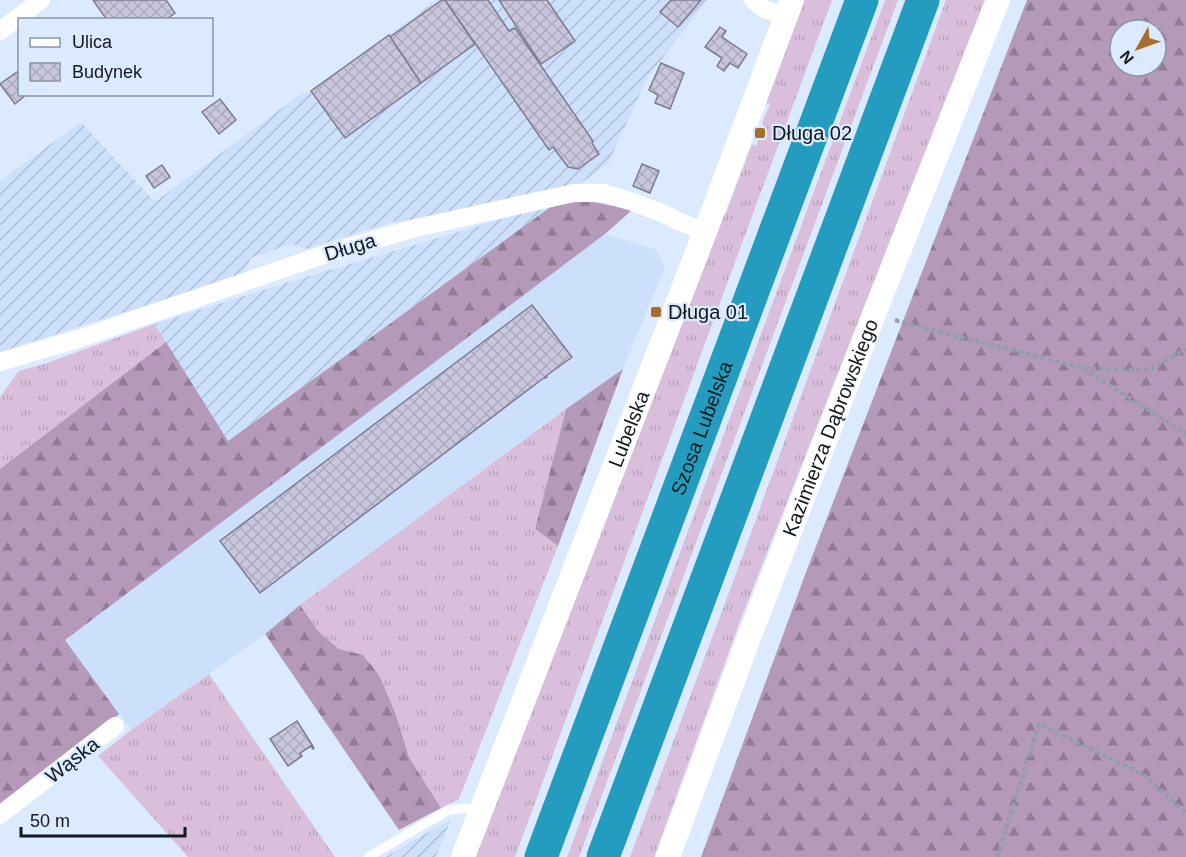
<svg xmlns="http://www.w3.org/2000/svg" width="1186" height="857" viewBox="0 0 1186 857" font-family="Arial,sans-serif">
<style>
.built{fill:#cce0fb}
.industrial{fill:url(#industrial-furrows)}
.grass{fill:url(#grass-tufts)}
.forest{fill:url(#forest-firs);fill-rule:evenodd}
.building{fill:url(#building-cross-hatch);stroke:#7e7c91;stroke-width:1.5}
.lines{fill:none;stroke-linecap:round;stroke-linejoin:round}
.path{stroke:#929ead;stroke-width:4;stroke-dasharray:4.5 3;stroke-linecap:butt}
.service{stroke:#fff;stroke-width:9}
.minor{stroke:#fff;stroke-width:18}
.tertiary{stroke:#fff;stroke-width:24}
.motorway{stroke:#249cbf;stroke-width:33}
.poi-dot{fill:#a76d2c;stroke:#dbeafe;stroke-width:2}
.labels{text-anchor:middle;stroke-width:4.5;stroke-linejoin:round;paint-order:stroke}
.poi-label{font-size:20px;fill:#141920;stroke:#dbeafe;text-anchor:start}
.street-label{font-size:20px;fill:#141920;stroke:#dbeafe}
</style>
<defs>
<pattern id="industrial-furrows" width="10" height="10" patternUnits="userSpaceOnUse" patternTransform="scale(1.5)"><rect width="10" height="10" fill="#cce0fb"/><path d="M-1 1l2-2M0 10L10 0M9 11l2-2" fill="none" stroke="#aec0d7"/></pattern>
<pattern id="grass-tufts" width="24" height="20" patternUnits="userSpaceOnUse" patternTransform="scale(1.5)"><rect width="24" height="20" fill="#d9bfdb"/><path d="M3 7l-1-3M5 7V3M7 7l1-3M15 17l-1-3M17 17v-4M19 17l1-3" fill="none" stroke="#b9a4bc"/></pattern>
<pattern id="forest-firs" width="22" height="20" patternUnits="userSpaceOnUse" patternTransform="scale(1.5)"><rect width="22" height="20" fill="#b599b8"/><path d="M5 1l3.5 6h-7zM16 11l3.5 6h-7z" fill="#927c95"/></pattern>
<pattern id="building-cross-hatch" width="8" height="8" patternUnits="userSpaceOnUse" patternTransform="scale(1.5)"><rect width="8" height="8" fill="#c8c6dd"/><path d="M0 0l8 8M0 8l8-8" fill="none" stroke="#abaabd"/></pattern>
</defs>
<rect width="100%" height="100%" fill="#dbeafe"/>
<path class="built" d="M605,234L655,249L665,267L623,369L566,409L300,605L265,634L131,730L65,640Z"/>
<g class="industrial">
<path d="M437,0H707L648,77L608,164L581,183L397,226L395,221L306,249L291,244L251,258L243,274L0,352V181L81,122L155,202L301,94L311,91Z"/>
<path d="M556,203L228,441L154,324L289,282Z"/>
<path d="M451,819L436,857H385Z"/>
</g>
<g class="grass">
<path d="M803,0H832L515,857H475L721,212L726,213L752,144L756,146L764,125L762,123L770,104L764,102Z"/>
<path d="M885,0H898L579,857H567Z"/>
<path d="M946,0H985L742,616L654,857H630L740,563Z"/>
<path d="M154,324L166,342L0,469V397L19,371L47,363Z"/>
<path d="M566,409L535,529L558,546L459,799L441,808L409,757L395,712L379,675L363,655L339,649L318,631L300,605Z"/>
<path d="M209,674L335,857H188L98,756L131,730Z"/>
</g>
<g class="forest">
<path d="M1027,0H1186V857H701L808,567ZM1120,30H1156V66H1120Z"/>
<path d="M584,200L632,210L605,234L65,640L119,714L0,806V469L166,342L228,441L556,203Z"/>
<path d="M623,369L558,546L535,529L566,409Z"/>
<path d="M300,605L318,631L339,649L363,655L379,675L395,712L409,757L441,808L399,830L265,634Z"/>
</g>
<g class="building">
<path d="M93,0H166L175,13L166,20H107Z"/>
<path d="M442,0H445L475,44L421,83L390,37Z"/>
<path d="M445,0H488L509,31L515,28L593,141L592,143L599,154L578,169L568,167L553,147L549,150Z"/>
<path d="M499,0H547L575,41L541,64Z"/>
<path d="M671,0H701L678,27L660,12Z"/>
<path d="M720,27L726,31L722,37L747,54L738,68L730,63L724,71L717,66L722,58L705,47Z"/>
<path d="M389,35L421,83L345,138L311,91Z"/>
<path d="M661,63L684,73L670,109L655,103L658,95L649,90Z"/>
<path d="M17,72L20,76V94H27L15,104L0,84Z"/>
<path d="M220,99L236,120L219,134L202,112Z"/>
<path d="M642,164L659,171L650,193L633,186Z"/>
<path d="M162,165L170,177L154,188L146,176Z"/>
<path d="M532,305L572,357L546,376L547,377L545,378V377L260,593L220,541Z"/>
<path d="M297,721L314,748L313,749L311,746L300,753L302,756L288,766L270,739Z"/>
</g>
<g class="lines">
<g class="path">
<path d="M895,320L901,322L1083,368L1149,370L1186,349"/>
<path d="M1083,368L1186,434"/>
<path d="M997,857L1039,724L1144,775L1186,813"/>
</g>
<path class="service" d="M368,857L447,811L464,808L479,811"/>
<g class="minor">
<path d="M753,0L764,9L786,16"/>
<path d="M0,31L41,0"/>
<path d="M0,362L78,339L317,257L411,229L574,193H603L630,201L662,213L680,222L705,232"/>
<path d="M0,815L115,726"/>
</g>
<g class="tertiary">
<path id="s1" d="M463,857L705,232L792,0"/>
<path id="s2" d="M668,857L750,635L875,312L998,0"/>
</g>
<g class="motorway">
<path id="s3" d="M541,857L862,0"/>
<path d="M603,857L923,0"/>
</g>
</g>
<g class="poi-dot">
<rect x="754" y="127" width="12" height="12" rx="3"/>
<rect x="650" y="306" width="12" height="12" rx="3"/>
</g>
<g class="labels">
<g class="poi-label">
<text x="772" y="140">Długa 02</text>
<text x="668" y="319">Długa 01</text>
</g>
<g class="street-label">
<text transform="translate(350 247) rotate(-17)" y="7">Długa</text>
<text dy="7" stroke="none"><textPath href="#s3" startOffset="458">Szosa Lubelska</textPath></text>
<text dy="7" stroke="none"><textPath href="#s2" startOffset="459">Kazimierza Dąbrowskiego</textPath></text>
<text dy="7" stroke="none"><textPath href="#s1" startOffset="459">Lubelska</textPath></text>
<text transform="translate(72 760) rotate(-38)" y="7">Wąska</text>
</g>
</g>
<rect x="18" y="18" width="195" height="78" fill="#dbeafe" stroke="#8b96a5" stroke-width="1.5"/>
<rect x="30" y="38" width="30" height="9" fill="#ffffff" stroke="#8b96a5" stroke-width="1.5"/>
<text x="72" y="48" font-size="18" fill="#141920">Ulica</text>
<rect x="30" y="63" width="30" height="18" fill="url(#building-cross-hatch)" stroke="#8b96a5" stroke-width="1.5"/>
<text x="72" y="78" font-size="18" fill="#141920">Budynek</text>
<g transform="translate(1138 48) rotate(230)"><circle r="28" fill="#dbeafe" stroke="#8b96a5" stroke-width="1.5"/>
<path d="M0-4.5L10 22L0 15L-10 22Z" fill="#a76d2c"/>
<text y="-9" font-size="16" font-weight="bold" text-anchor="middle" fill="#141920">N</text>
</g>
<path d="M21 827v9h164v-9" fill="none" stroke="#141920" stroke-width="3"/>
<text x="30" y="827" font-size="18" fill="#141920" stroke="#dbeafe" stroke-width="4.5" paint-order="stroke">50 m</text>
</svg>
